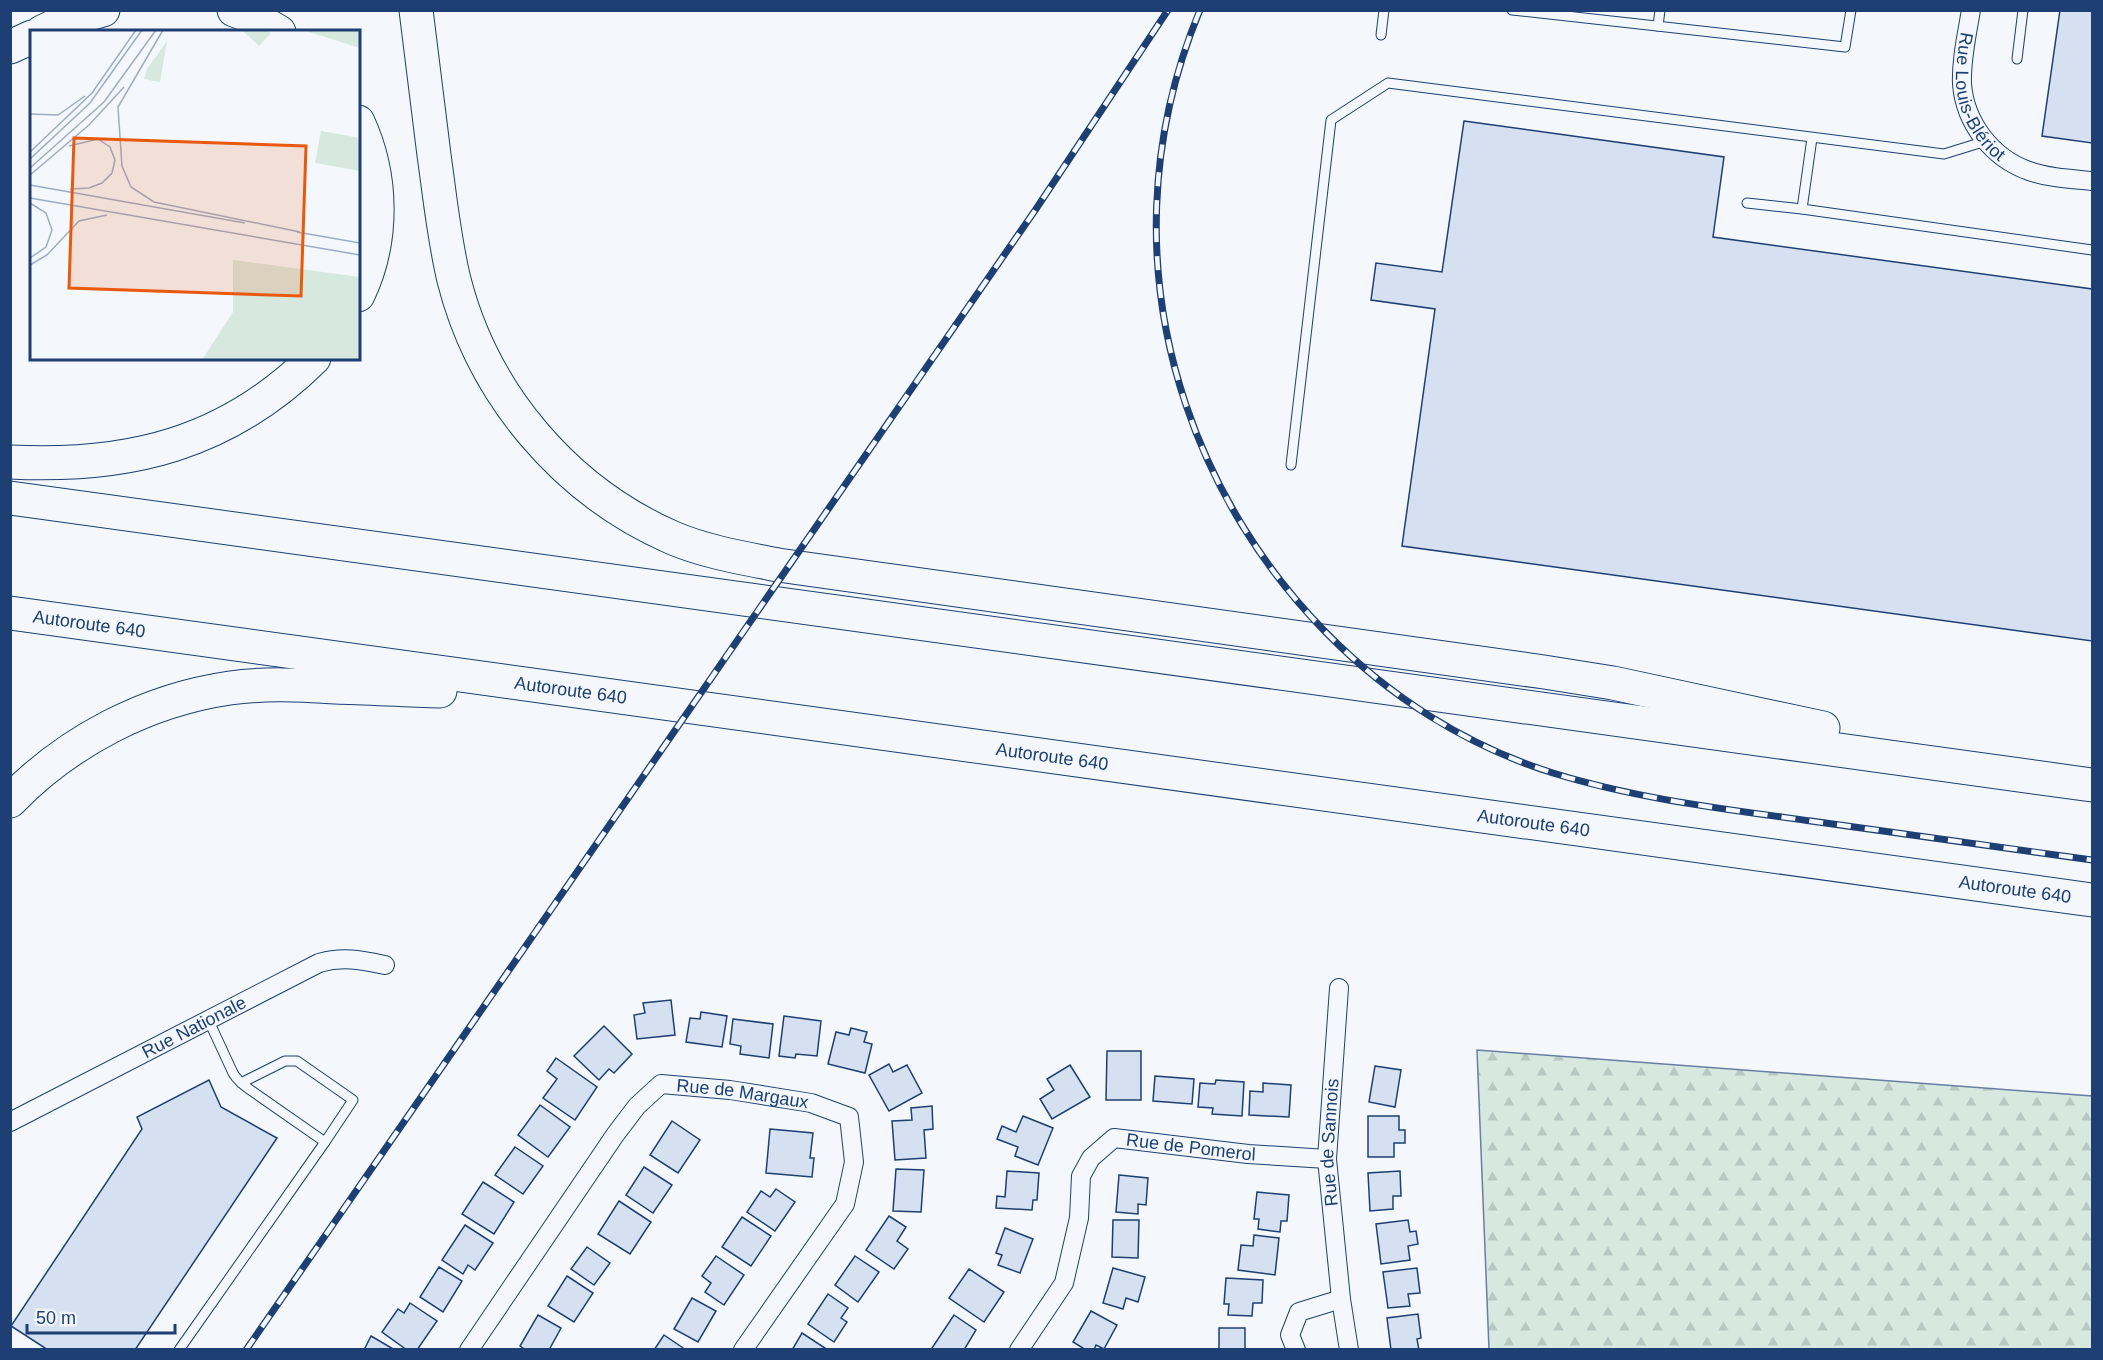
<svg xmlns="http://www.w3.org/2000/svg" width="2103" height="1360" viewBox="0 0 2103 1360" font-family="Helvetica,sans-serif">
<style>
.forest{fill:url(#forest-firs);stroke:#687fa3;stroke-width:1.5}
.building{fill:#d5e0f0;stroke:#1d3f73;stroke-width:1.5}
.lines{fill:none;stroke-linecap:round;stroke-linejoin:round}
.lane-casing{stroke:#1d3f73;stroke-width:11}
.street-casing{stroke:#1d3f73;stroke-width:20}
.highway-casing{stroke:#1d3f73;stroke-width:35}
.lane{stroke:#f4f7fb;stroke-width:9}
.street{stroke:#f4f7fb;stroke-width:18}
.highway{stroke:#f4f7fb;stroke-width:33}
.rail-casing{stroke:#1d3f73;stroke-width:7}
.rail{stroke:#f4f7fb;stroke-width:4.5;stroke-dasharray:14;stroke-linecap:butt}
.labels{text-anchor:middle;stroke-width:4.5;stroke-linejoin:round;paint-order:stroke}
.street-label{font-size:18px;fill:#1d3f73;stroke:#f4f7fb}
.inset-road{fill:none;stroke:#9eadc5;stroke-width:1.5}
.view{fill:#e8590c;fill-opacity:0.15;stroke:#e8590c;stroke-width:3}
.inset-edge{fill:none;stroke:#1d3f73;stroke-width:3}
</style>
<defs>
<pattern id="forest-firs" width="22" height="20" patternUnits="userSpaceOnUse" patternTransform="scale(1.5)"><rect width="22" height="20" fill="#d7e8df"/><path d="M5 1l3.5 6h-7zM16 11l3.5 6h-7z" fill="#b8c8c3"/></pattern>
</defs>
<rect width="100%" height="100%" fill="#f4f7fb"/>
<path class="forest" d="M1477,1050L2092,1096V1349H1489Z"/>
<g class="building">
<path d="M2060,10H2092V143L2042,136Z"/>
<path d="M1464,121L1724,157L1713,237L2092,289V641L1402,546L1435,309L1371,300L1376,263L1442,272Z"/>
<path d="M671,1000L675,1035L637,1039L634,1015L645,1013L643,1003Z"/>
<path d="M701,1012L727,1016L722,1047L686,1042L690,1018L700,1019Z"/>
<path d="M784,1016L821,1021L817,1056L796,1054L795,1058L779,1056Z"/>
<path d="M733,1019L773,1024L769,1058L740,1054L741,1046L730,1044Z"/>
<path d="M604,1026L632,1054L614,1073L609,1069L599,1080L574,1056Z"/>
<path d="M851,1028L867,1032L864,1042L872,1044L865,1073L828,1064L836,1032L849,1035Z"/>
<path d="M1107,1051H1141V1100H1106Z"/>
<path d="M556,1058L597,1087L575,1120L543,1098L557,1079L547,1071Z"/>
<path d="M889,1064L893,1072L907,1065L922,1093L889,1111L869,1075Z"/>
<path d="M1070,1065L1090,1097L1052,1119L1040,1099L1054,1090L1047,1079Z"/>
<path d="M1375,1066L1401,1070L1395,1107L1369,1102Z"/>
<path d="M1155,1076L1194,1079L1192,1104L1153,1101Z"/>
<path d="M209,1080L221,1107L277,1138L135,1350H48L11,1326L142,1129L137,1117Z"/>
<path d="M1216,1080L1244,1082L1242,1116L1212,1114L1213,1108L1198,1107L1200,1083L1215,1084Z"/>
<path d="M1263,1083L1291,1085L1289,1117L1249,1115L1250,1091L1263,1092Z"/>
<path d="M540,1105L570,1127L548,1157L518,1135Z"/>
<path d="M932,1106L933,1129L924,1130L926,1158L895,1160L892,1121L912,1120L911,1108Z"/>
<path d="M1023,1116L1053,1128L1038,1165L1015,1156L1018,1147L997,1139L1002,1126L1016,1132Z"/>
<path d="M1368,1116H1399V1130H1405V1143H1394V1157H1368Z"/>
<path d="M672,1121L700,1140L678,1173L650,1155Z"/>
<path d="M770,1129L813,1133L810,1158H814L812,1177L766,1173Z"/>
<path d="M515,1147L543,1166L523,1194L495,1175Z"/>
<path d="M644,1167L672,1185L653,1213L626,1195Z"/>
<path d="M896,1169L924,1170L921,1212L893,1211Z"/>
<path d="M1007,1171L1039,1173L1037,1200H1033L1032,1210L996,1208L997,1196L1005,1197Z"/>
<path d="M1400,1171L1401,1196H1393V1209L1370,1211L1368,1173Z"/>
<path d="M1119,1175L1148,1178L1146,1205L1138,1204V1214L1116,1212Z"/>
<path d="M483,1182L514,1202L494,1234L462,1214Z"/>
<path d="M776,1189L795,1202L775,1231L747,1212L761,1191L770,1197Z"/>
<path d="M1257,1192L1289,1195L1287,1221H1281L1280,1232L1258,1229L1259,1219H1254Z"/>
<path d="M619,1201L651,1222L630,1254L598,1234Z"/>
<path d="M889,1216L906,1227L897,1241L908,1249L894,1269L866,1250Z"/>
<path d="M742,1217L771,1236L751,1266L722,1247Z"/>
<path d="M1113,1220H1139L1138,1258L1112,1257Z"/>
<path d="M1408,1220L1410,1232L1416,1231L1418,1244L1408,1246L1410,1260L1381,1264L1376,1224Z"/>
<path d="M465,1225L493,1243L475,1270L468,1265L463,1274L442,1260Z"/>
<path d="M1005,1228L1033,1239L1020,1273L998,1265L1002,1255L996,1253Z"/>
<path d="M1254,1235L1279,1238L1275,1275L1238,1270L1241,1245L1253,1246Z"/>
<path d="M587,1247L610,1263L594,1285L571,1269Z"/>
<path d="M716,1256L744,1275L724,1305L705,1292L711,1283L702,1276Z"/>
<path d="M855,1256L879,1272L858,1302L835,1285Z"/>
<path d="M439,1267L462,1281L443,1312L420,1297Z"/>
<path d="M1113,1268L1145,1277L1138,1302L1126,1298L1123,1309L1103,1303Z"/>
<path d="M1417,1268L1420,1293L1408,1294L1410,1306L1388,1308L1383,1272Z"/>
<path d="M969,1269L1004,1292L984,1322L949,1298Z"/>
<path d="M567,1276L593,1293L574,1322L548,1306Z"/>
<path d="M1226,1278L1263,1280L1262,1303H1253L1252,1316L1228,1315L1229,1304H1224Z"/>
<path d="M828,1294L848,1308L841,1318L847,1322L834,1342L808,1324Z"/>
<path d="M692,1298L716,1311L698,1342L674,1329Z"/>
<path d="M410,1303L437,1321L417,1350H407L382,1332L398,1309L404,1313Z"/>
<path d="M1091,1311L1117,1325L1104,1349L1096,1345L1094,1350H1086L1073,1342Z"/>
<path d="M1418,1314L1421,1338L1417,1339L1419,1350H1391L1387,1318Z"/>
<path d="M538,1315L561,1328L549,1350H526L520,1346Z"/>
<path d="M954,1315L976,1330L964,1350H935L932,1348Z"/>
<rect x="1219" y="1328" width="26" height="22"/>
<path d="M802,1333L828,1350H792Z"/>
<path d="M664,1335L686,1350H654Z"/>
<path d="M371,1336L395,1350H364Z"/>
</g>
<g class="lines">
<g class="lane-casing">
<g id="lane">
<path d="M1512,10L1845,47L1851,10"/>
<path d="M1658,26L1660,10"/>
<path d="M1381,35L1384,10"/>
<path d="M2017,59L2023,10"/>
<path d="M1812,138L1802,209L2092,250"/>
<path d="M1747,203L1802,209"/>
<path d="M1291,465L1331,120L1388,83L1944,154L1986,141"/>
<path d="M208,1019L233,1073C237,1080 242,1084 249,1089L325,1142L353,1100L297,1061H285L241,1083"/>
<path d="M179,1350L325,1142"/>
</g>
</g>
<g class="street-casing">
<g id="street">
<path id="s1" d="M1971,10C1967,34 1961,60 1962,84C1965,123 1992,158 2029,171C2049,178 2071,179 2092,181"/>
<path id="s2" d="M10,1122L319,963C343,956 361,960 385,965"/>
<path d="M1341,1299L1349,1350"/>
<path id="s3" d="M469,1350L615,1135L637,1106L661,1084L730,1090L811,1103L849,1117L854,1162L845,1204L743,1350"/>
<path id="s4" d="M1019,1350L1064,1283L1079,1218L1081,1176L1091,1158L1114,1138L1248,1154L1327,1159"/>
<path id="s5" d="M1296,1350L1290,1335L1299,1312L1341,1299L1327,1159L1339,988"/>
</g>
</g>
<g class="highway-casing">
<g id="highway">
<path d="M234,10L255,18L279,32"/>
<path d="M416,10C422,59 428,107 434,155C440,197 444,239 454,280C483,394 565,491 673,538C706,552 743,558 778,565L1544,672L1613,683L1823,728"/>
<path d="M42,32L65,21L103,10"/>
<path d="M10,47L32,37"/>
<path d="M358,122C383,176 384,241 358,295"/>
<path d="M10,462C129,468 227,444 314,358"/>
<path d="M10,498L2092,785"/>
<path id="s6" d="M10,613L2092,900"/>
<path d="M10,801C68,741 147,700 230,688C265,683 300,685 335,687C370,688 405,690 440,691"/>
</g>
</g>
<use href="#lane" class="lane"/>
<use href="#street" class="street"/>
<use href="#highway" class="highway"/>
<g class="rail-casing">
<g id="rail">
<path d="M1200,10C1147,137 1142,275 1186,405C1243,575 1380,719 1553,773C1637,799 1724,809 1811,821C1905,834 1999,847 2092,860"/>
<path d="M246,1350L1036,209L1168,10"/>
</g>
</g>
<use href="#rail" class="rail"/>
</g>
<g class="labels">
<g class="street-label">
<text dy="6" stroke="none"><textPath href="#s1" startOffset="92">Rue Louis-Blériot</textPath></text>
<text dy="6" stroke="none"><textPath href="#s6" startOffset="80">Autoroute 640</textPath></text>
<text dy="6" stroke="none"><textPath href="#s6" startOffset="566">Autoroute 640</textPath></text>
<text dy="6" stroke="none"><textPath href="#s6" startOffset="1052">Autoroute 640</textPath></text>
<text dy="6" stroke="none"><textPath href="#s6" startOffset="1538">Autoroute 640</textPath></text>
<text dy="6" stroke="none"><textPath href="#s6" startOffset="2024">Autoroute 640</textPath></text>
<text dy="6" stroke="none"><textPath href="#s2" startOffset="207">Rue Nationale</textPath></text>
<text dy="6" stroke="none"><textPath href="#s3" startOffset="411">Rue de Margaux</textPath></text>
<text dy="6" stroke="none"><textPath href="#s5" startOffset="242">Rue de Sannois</textPath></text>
<text dy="6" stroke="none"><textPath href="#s4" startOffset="318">Rue de Pomerol</textPath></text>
</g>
</g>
<g transform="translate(30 30)">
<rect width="330" height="330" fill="#f4f7fb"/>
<path d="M280,0H330V18L279,2ZM137,11L130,52L114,49L117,39ZM291,101L330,108V141L285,133ZM203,230L330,247V330H172L203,282Z" fill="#d7e8df"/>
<path d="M212,0H237L241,3L229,16Z" fill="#d7e8df"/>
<path class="inset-road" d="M133,0L88,77L92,136L101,157L124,172L270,202M0,84L28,85L55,66M39,116L68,109L80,117L85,130L82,143L72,153L59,158L40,159M0,122L62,63L106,0M0,129L60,73L112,0M0,138L74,72L126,0M0,145L59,95L94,57M0,155L215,193M0,168L330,225M0,173L16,183L22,200L16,217L0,228M267,202L330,213M0,235L17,225L49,191L77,185"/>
<path class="view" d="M44,108L276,116L271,266L39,258Z"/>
<rect width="330" height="330" class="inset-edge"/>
</g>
<rect width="2103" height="1360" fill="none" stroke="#1d3f73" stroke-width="24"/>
<path d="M27 1324v9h148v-9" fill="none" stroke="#1d3f73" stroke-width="3"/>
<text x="36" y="1324" font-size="18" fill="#1d3f73" stroke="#f4f7fb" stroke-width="4.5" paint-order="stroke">50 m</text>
</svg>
